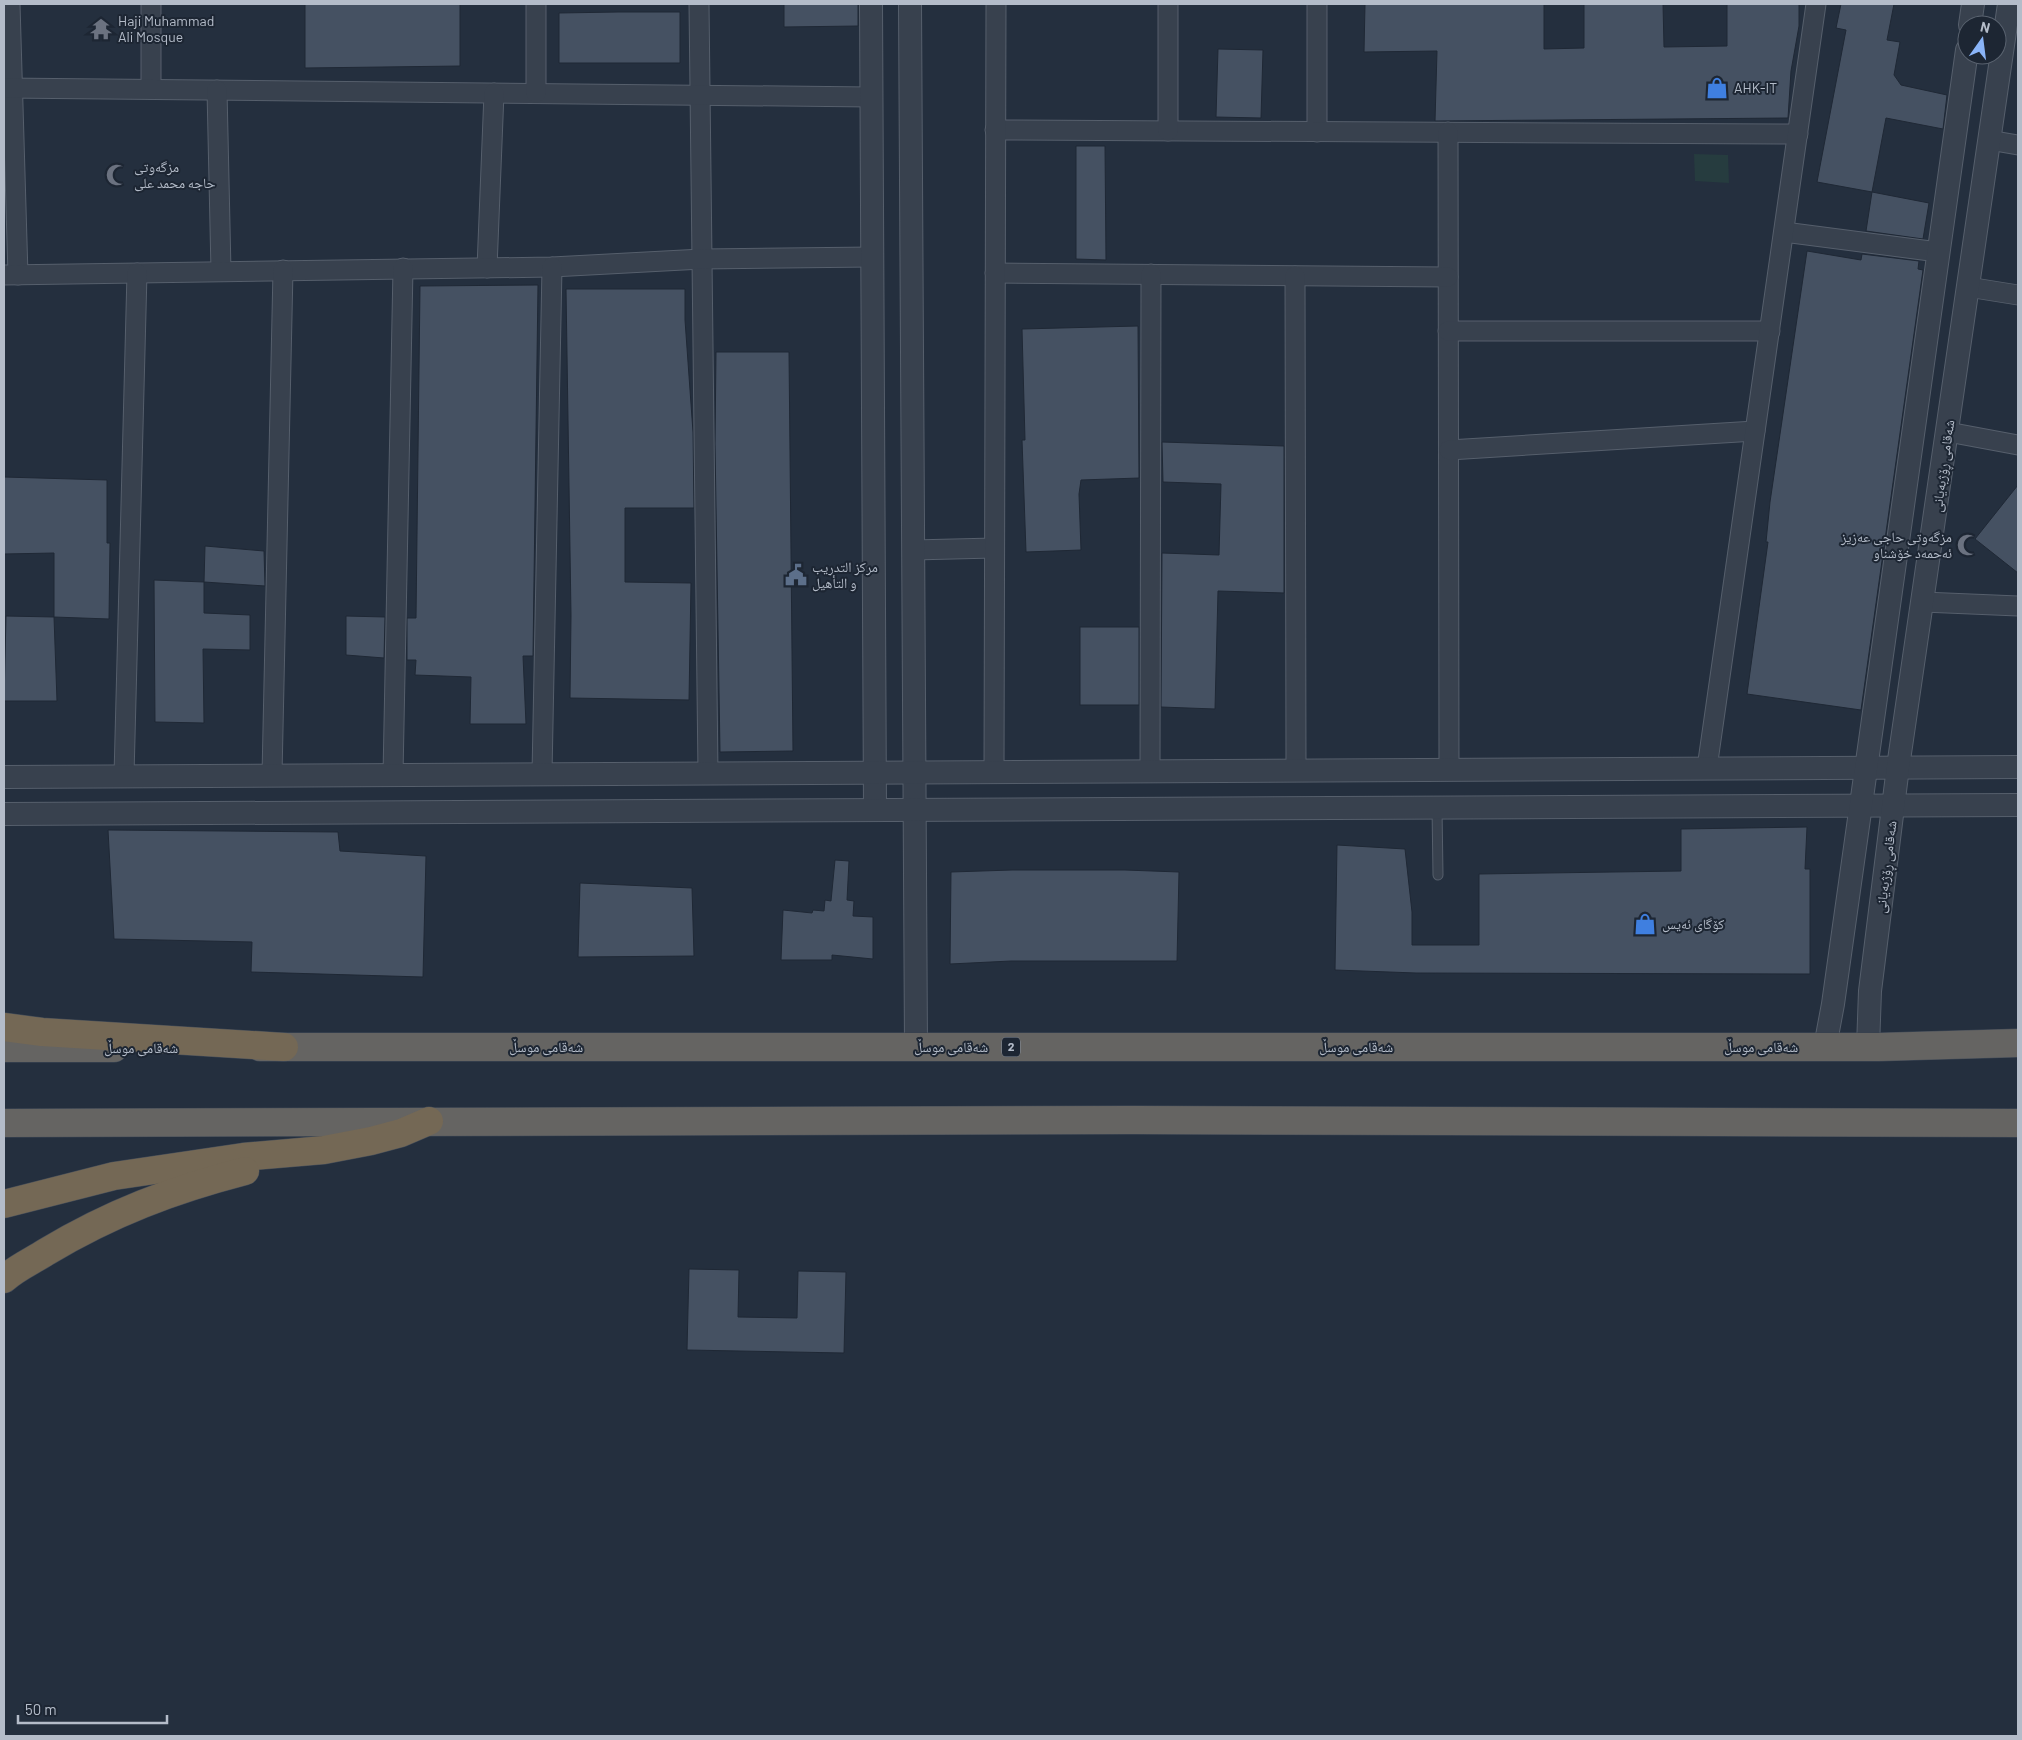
<svg xmlns="http://www.w3.org/2000/svg" width="2022" height="1740" viewBox="0 0 2022 1740" font-family="Barlow,'Noto Naskh Arabic',sans-serif">
<style>
.green{fill:#263c3f}
.building{fill:#455162;stroke:#1f2835}
.lines{fill:none;stroke-linecap:round;stroke-linejoin:round}
.service-casing{stroke:#565f6c;stroke-width:11}
.minor-casing{stroke:#565f6c;stroke-width:21}
.tertiary-casing{stroke:#565f6c;stroke-width:24}
.trunk-casing{stroke:#434c59;stroke-width:29}
.motorway-casing{stroke:#434c59;stroke-width:29}
.service{stroke:#38414e;stroke-width:9}
.minor{stroke:#38414e;stroke-width:19}
.tertiary{stroke:#38414e;stroke-width:22}
.trunk{stroke:#656462;stroke-width:28}
.motorway{stroke:#746855;stroke-width:28}
.labels{text-anchor:middle;stroke-width:4;stroke-linejoin:round;paint-order:stroke}
.shield{fill:#1d2633;stroke:#878f9c;stroke-width:1}
.shield-label{font-size:12px;font-weight:bold;fill:#b4bcc9}
.poi-label{font-size:14px;fill:#b4bcc9;stroke:#1d2633;text-anchor:start}
.street-label{font-size:14px;fill:#b4bcc9;stroke:#1d2633}
</style>
<rect width="100%" height="100%" fill="#242f3e"/>
<path class="green" d="M1694,154L1728,155L1729,183L1695,181Z"/>
<g class="building">
<path d="M305,4H460V66L305,68Z"/>
<path d="M784,4H858V26L784,27Z"/>
<path d="M1365,4H1544V49L1584,48V4H1663L1664,47L1727,46V4H1799V26L1791,71L1788,118L1435,121L1437,51L1364,52Z"/>
<path d="M1841,4H1894L1887,40L1900,42L1894,75L1901,85L1947,95L1943,129L1886,118L1872,192L1817,182L1846,30L1836,28Z"/>
<path d="M618,12H680V63H559V13Z"/>
<path d="M1218,49L1263,50L1261,118L1216,117Z"/>
<path d="M1076,146H1105L1106,260L1076,259Z"/>
<path d="M1872,192L1929,203L1923,239L1866,231Z"/>
<path d="M1807,251L1861,260L1862,254L1919,261L1918,269L1923,270L1861,710L1747,694L1768,542H1766L1770,502Z"/>
<path d="M538,285L533,656H523L526,724H470L471,677L415,675L416,660H407V618H416L420,286Z"/>
<path d="M566,289H685V320L693,432L694,508H625V582L691,583L689,700L570,698L571,616Z"/>
<path d="M1138,326L1139,478L1081,480L1079,494L1081,550L1026,552L1022,440H1025L1022,329Z"/>
<path d="M716,352H789L793,751L720,752L715,444Z"/>
<path d="M1162,442L1284,446V593L1218,591L1215,709L1161,707L1162,553L1219,555L1221,484L1163,482Z"/>
<path d="M4,477L107,480V543H110L109,619L54,617V553L4,554Z"/>
<path d="M2018,485V573L1975,539Z"/>
<path d="M205,546L264,551L265,586L204,582Z"/>
<path d="M154,580L204,582V613L250,615V650L203,649L204,723L155,722Z"/>
<path d="M6,616L54,617L57,701H4Z"/>
<path d="M346,616L385,617L384,658L346,655Z"/>
<rect x="1080" y="627" width="59" height="78"/>
<path d="M1807,827L1805,869H1810V974L1416,973L1335,970L1337,845L1405,849L1412,912V945H1479V874L1681,871V829Z"/>
<path d="M108,830L338,832L340,851L426,856L423,977L251,972L252,942L114,939Z"/>
<path d="M835,860L849,861L847,900L854,901L853,916L873,917V959L832,955V960H781L783,910L812,913L813,910L824,911L825,900L831,901Z"/>
<path d="M1012,870H1125L1179,872L1177,961H1011L950,964L951,872Z"/>
<path d="M580,883L692,888L694,956L578,957Z"/>
<path d="M689,1269L739,1270L738,1317L797,1318L798,1271L846,1272L844,1353L687,1350Z"/>
</g>
<g class="lines">
<g class="service-casing">
<path id="service" d="M1437,808L1438,875"/>
</g>
<g class="minor-casing">
<g id="minor">
<path d="M10,4L18,275"/>
<path d="M151,4V89"/>
<path d="M699,4L708,773"/>
<path d="M1317,4V132"/>
<path d="M4,88L871,97"/>
<path d="M217,90L221,271"/>
<path d="M536,93V4"/>
<path d="M995,130L1798,134"/>
<path d="M1168,131V4"/>
<path d="M1448,132L1449,769"/>
<path d="M1989,140L2018,145"/>
<path d="M1784,232L1938,252"/>
<path d="M487,268L494,93"/>
<path d="M995,273L1448,277"/>
<path d="M4,275L552,267L702,259L872,257"/>
<path d="M1295,276L1296,770"/>
<path d="M1968,287L2018,295"/>
<path d="M1448,331H1770"/>
<path d="M1948,432L2018,445"/>
<path d="M1449,450L1755,431"/>
<path d="M913,550L994,548"/>
<path d="M1923,602L2018,606"/>
<path d="M1707,768L1816,4"/>
<path d="M1150,771L1151,274"/>
<path d="M994,772L996,4"/>
<path d="M542,774L552,267"/>
<path d="M272,775L283,270"/>
<path d="M393,775L403,268"/>
<path d="M124,776L137,273"/>
</g>
</g>
<g class="tertiary-casing">
<g id="tertiary">
<path d="M871,4L875,810"/>
<path d="M910,4L916,1047"/>
<path d="M1970,25L1973,4"/>
<path d="M4,777L2018,767"/>
<path d="M4,814L2018,805"/>
<path d="M1825,1047L1833,1004L1967,50"/>
<path d="M1868,1047L1870,991L1898,767L2009,4"/>
</g>
</g>
<g class="trunk-casing">
<g id="trunk">
<path d="M260,1047H1879L2018,1043"/>
<path d="M4,1048H114"/>
<path d="M4,1123L1134,1120L2018,1123"/>
</g>
</g>
<g class="motorway-casing">
<g id="motorway">
<path d="M4,1027L42,1032L284,1047"/>
<path d="M4,1204L114,1176L243,1157L324,1150L371,1141L401,1133L429,1121"/>
<path d="M4,1279C16,1268 32,1261 46,1252C111,1213 172,1190 245,1171"/>
</g>
</g>
<use href="#service" class="service"/>
<use href="#minor" class="minor"/>
<use href="#tertiary" class="tertiary"/>
<use href="#trunk" class="trunk"/>
<use href="#motorway" class="motorway"/>
</g>
<defs>
<g id="temple-bare" transform="scale(1.725)"><path d="M0-6L5-2H3V0L6.5 2.5H4V6H1.5V3h-3V6H-4V2.5H-6.5L-3 0V-2H-5Z" fill="#6b7280" stroke="#1d2633" stroke-width="2.5" paint-order="stroke"/></g>
<g id="shop-bare" transform="scale(1.725)"><path d="M-5-2.5h2.3a2.7 3.5 0 0 1 5.4 0H5L5.5 6h-11ZM-1.5-2.5h3a1.5 2.3 0 0 0-3 0Z" fill="#3f7fe0" stroke="#1d2633" stroke-width="2.5" paint-order="stroke"/></g>
<g id="mosque-bare" transform="scale(1.725)"><path d="M3.5-4.9A6 6 0 1 0 3.5 4.9A5 5 0 1 1 3.5-4.9Z" fill="#6b7280" stroke="#1d2633" stroke-width="2.5" paint-order="stroke"/></g>
<g id="civic-bare" transform="scale(1.725)"><path d="M-.6-6.5H3V-4.5H.6V-3L4-1V1h2V6H-6V1h2V-1L-.6-3ZM-1.2 2.5V6h2.4V2.5Z" fill="#5c6f8a" stroke="#1d2633" stroke-width="2.5" paint-order="stroke"/></g>
</defs>
<g fill-rule="evenodd">
<use href="#temple-bare" x="101" y="29"/>
<use href="#shop-bare" x="1717" y="88"/>
<use href="#mosque-bare" x="117" y="175"/>
<use href="#mosque-bare" x="1968" y="545"/>
<use href="#civic-bare" x="796" y="575"/>
<use href="#shop-bare" x="1645" y="924"/>
</g>
<g class="labels">
<rect class="shield" x="1002" y="1037.5" width="18" height="19" rx="4"/>
<g class="shield-label">
<text x="1011" y="1051">2</text>
</g>
<g class="poi-label">
<text x="118" y="26">Haji Muhammad<tspan x="118" dy="16">Ali Mosque</tspan></text>
<text x="1734" y="93">AHK-IT</text>
<text x="134" y="172">مزگه‌وتی<tspan x="134" dy="16">حاجه‌ محمد علی</tspan></text>
<text x="1952" y="542" text-anchor="end">مزگەوتی حاجی عەزیز<tspan x="1952" dy="16">ئەحمەد خۆشناو</tspan></text>
<text x="812" y="572">مركز التدريب<tspan x="812" dy="16">و التأهيل</tspan></text>
<text x="1662" y="929">کۆگای ئەیس</text>
</g>
<g class="street-label">
<text transform="translate(1943 466) rotate(-82)" y="5">شەقامی ڕۆژبەیانی</text>
<text transform="translate(1886 867) rotate(-83)" y="5">شەقامی ڕۆژبەیانی</text>
<text x="546" y="1052">شەقامی موسڵ</text>
<text x="951" y="1052">شەقامی موسڵ</text>
<text x="1356" y="1052">شەقامی موسڵ</text>
<text x="1761" y="1052">شەقامی موسڵ</text>
<text x="141" y="1053">شەقامی موسڵ</text>
</g>
</g>
<rect width="2022" height="1740" fill="none" stroke="#b4bcc9" stroke-width="10"/>
<g transform="translate(1982 40) rotate(14)"><circle r="24" fill="#1d2633" stroke="#59626f"/>
<path d="M0-4L9 19L0 12L-9 19Z" fill="#8ab4f8"/>
<text y="-8" font-size="14" font-weight="bold" text-anchor="middle" fill="#b4bcc9">N</text>
</g>
<path d="M18 1715v8h149v-8" fill="none" stroke="#b4bcc9" stroke-width="2.5"/>
<text x="25" y="1715" font-size="15" fill="#b4bcc9" stroke="#1d2633" stroke-width="4" paint-order="stroke">50 m</text>
</svg>
